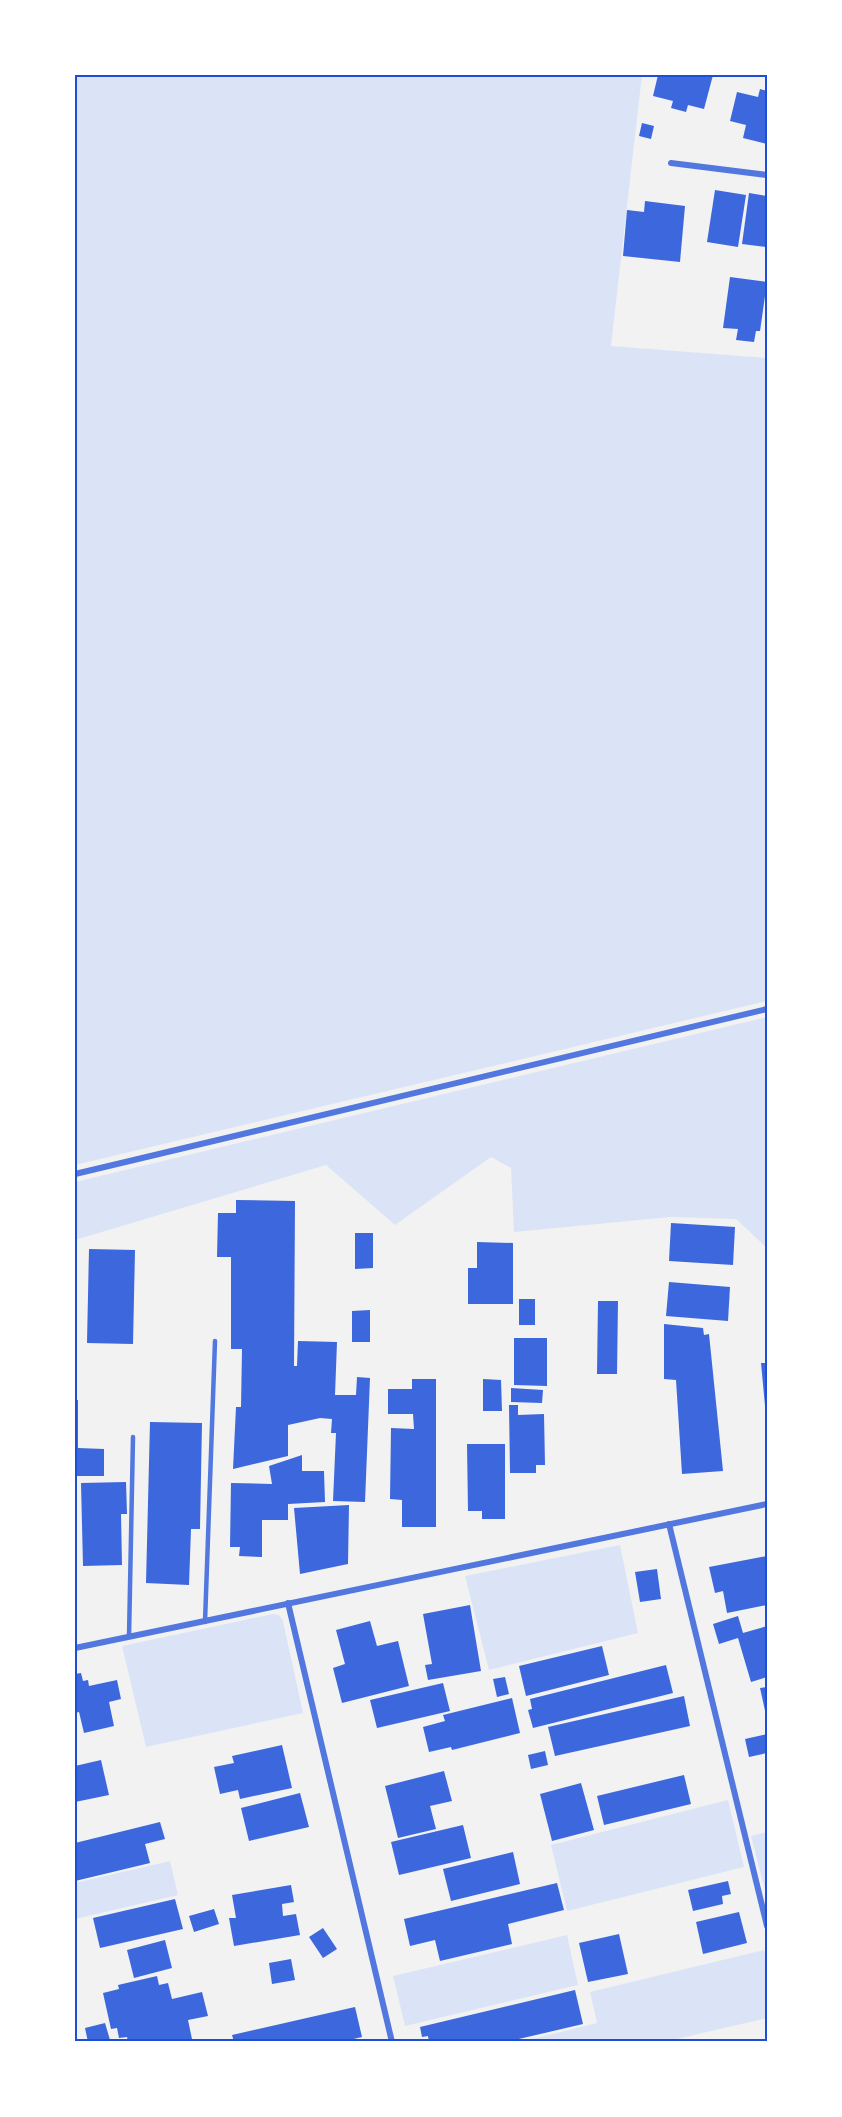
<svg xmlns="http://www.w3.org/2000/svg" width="842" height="2117" viewBox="0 0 842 2117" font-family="Manrope,sans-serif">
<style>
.green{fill:#dbe4f7}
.building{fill:#3d67dc}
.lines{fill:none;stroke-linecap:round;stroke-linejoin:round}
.service{stroke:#5277de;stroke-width:4.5}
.minor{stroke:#5277de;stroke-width:6}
.neatline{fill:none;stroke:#1d4ed8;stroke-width:2}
</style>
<rect width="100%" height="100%" fill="#f2f2f2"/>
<g class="green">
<path d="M75,75H642L611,346L767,358V1001L75,1165Z"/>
<path d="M767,1017V1248L736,1219L671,1217L514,1232L511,1168L491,1157L395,1225L326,1165L75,1240V1182Z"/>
<path d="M620,1545L638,1633L489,1670L465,1576Z"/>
<path d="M273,1614L279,1615L283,1621L303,1713L146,1747L122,1646Z"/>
<path d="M728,1800L744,1867L567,1911L551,1845Z"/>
<path d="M767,1832V1898L751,1836Z"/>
<path d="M170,1861L178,1895L75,1919V1883Z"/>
<path d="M567,1935L578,1985L405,2026L393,1976Z"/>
<path d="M764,1950L767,1964V2018L664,2042H520L597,2023L590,1992Z"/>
</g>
<g class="building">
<path d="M658,75H713L704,109L688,105L686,112L671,108L673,101L653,96Z"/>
<path d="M760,89L767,91V144L743,138L746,125L730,121L737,92L758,97Z"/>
<path d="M642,123L654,126L651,139L639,136Z"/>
<path d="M715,190L746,195L738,247L707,242Z"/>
<path d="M749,193L767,196V247L742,244Z"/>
<path d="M645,201L685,206L680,262L623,256L627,210L644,212Z"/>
<path d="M730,277L767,282L760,331H756L754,342L736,340L738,329L723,328Z"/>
<path d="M236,1200L295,1201L294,1366H297L298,1341L337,1342L335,1395H356L357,1377L370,1378L365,1502L333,1501L336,1433H331L332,1419L320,1418L288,1425V1456L233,1469L236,1407H241L242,1349H231V1257H217L218,1213H236Z"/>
<path d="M671,1223L735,1227L733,1265L669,1261Z"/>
<path d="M355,1233H373V1268L355,1269Z"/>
<path d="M477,1242L513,1243V1304H468V1268H477Z"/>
<path d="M89,1249L135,1250L133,1344L87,1343Z"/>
<path d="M669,1282L730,1287L728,1321L666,1316Z"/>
<rect x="519" y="1299" width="16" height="26"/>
<path d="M598,1301H618L617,1374H597Z"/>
<path d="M370,1310V1342H352V1311Z"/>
<path d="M664,1324L703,1328L704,1335L709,1334L723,1471L682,1474L676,1380L664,1379Z"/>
<path d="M514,1338H547V1386L514,1385Z"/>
<path d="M761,1363H767V1406H765Z"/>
<path d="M412,1379H436V1527H402V1500L390,1499L391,1428L414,1429L413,1414H388V1389H412Z"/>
<path d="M483,1379L501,1380L502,1411H483Z"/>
<path d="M511,1388L543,1390L542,1403L511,1402Z"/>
<path d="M75,1400H78V1448L104,1449V1476H77V1470H75Z"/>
<path d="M509,1405H518V1415L544,1414L545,1465H536V1473H510Z"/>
<path d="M150,1422L202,1423L200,1529H191L189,1585L146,1583Z"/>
<path d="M467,1444H505V1519H482V1511H468Z"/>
<path d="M302,1455V1471H324L325,1502L288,1504V1520H262V1557L239,1556L240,1547H230L231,1483L272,1484L269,1466Z"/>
<path d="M126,1482L127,1514H121L122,1565L83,1566L81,1483Z"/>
<path d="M349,1505L348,1564L300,1574L294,1508Z"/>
<path d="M767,1556V1605L727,1613L723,1591L715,1593L709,1567Z"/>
<path d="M657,1569L661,1599L640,1602L635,1572Z"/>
<path d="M470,1605L481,1671L428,1680L425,1665L432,1664L423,1614Z"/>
<path d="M738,1616L743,1633L767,1626V1677L751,1682L738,1638L719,1644L713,1624Z"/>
<path d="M370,1621L377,1646L398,1641L409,1686L342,1703L333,1668L345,1664L336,1630Z"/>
<path d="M602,1646L609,1675L526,1696L519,1666Z"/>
<path d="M666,1665L673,1693L533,1728L528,1710L532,1709L530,1699Z"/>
<path d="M81,1673L83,1681L88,1680L89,1686L117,1680L121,1699L109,1702L114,1726L84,1733L79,1712L75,1713V1674Z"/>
<path d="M505,1677L509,1694L497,1697L493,1679Z"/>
<path d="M443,1683L450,1711L377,1728L370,1700Z"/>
<path d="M767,1687V1715H766L760,1688Z"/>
<path d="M684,1696L690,1726L555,1756L548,1727Z"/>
<path d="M512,1698L520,1733L452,1750L451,1747L429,1752L423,1727L445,1721L443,1715Z"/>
<path d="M767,1734V1753L749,1757L745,1739Z"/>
<path d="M282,1745L292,1788L240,1799L238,1790L220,1794L214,1767L234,1763L232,1756Z"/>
<path d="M545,1751L548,1765L531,1769L528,1755Z"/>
<path d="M101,1760L109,1795L75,1802V1766Z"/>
<path d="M444,1771L452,1801L430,1806L436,1829L398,1838L385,1786Z"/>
<path d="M684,1775L691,1804L604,1825L597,1796Z"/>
<path d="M581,1783L594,1830L552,1841L540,1794Z"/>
<path d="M300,1793L309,1827L249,1841L241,1808Z"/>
<path d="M160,1822L165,1839L145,1844L150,1863L75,1881V1843Z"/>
<path d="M463,1825L471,1858L399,1875L391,1842Z"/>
<path d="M513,1852L520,1884L451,1901L443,1869Z"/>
<path d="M728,1881L731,1894L722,1896L723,1904L693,1911L688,1890Z"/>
<path d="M557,1883L564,1910L508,1924L512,1944L440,1961L435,1940L410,1946L404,1919Z"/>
<path d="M291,1885L294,1902L282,1904L283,1916L296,1914L300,1935L234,1946L229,1918H236L232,1895Z"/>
<path d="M175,1899L183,1929L100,1948L93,1918Z"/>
<path d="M214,1909L219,1924L194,1932L189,1916Z"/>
<path d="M739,1912L747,1943L703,1954L696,1922Z"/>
<path d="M323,1928L337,1949L323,1958L309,1937Z"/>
<path d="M619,1934L628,1974L588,1982L579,1943Z"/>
<path d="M165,1940L172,1968L134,1978L127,1950Z"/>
<path d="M291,1959L295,1980L272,1984L269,1963Z"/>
<path d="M157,1976L159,1985L168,1983L172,1999L202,1992L208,2016L188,2020L192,2039L177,2042H128L127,2037L119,2038L117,2028L111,2029L103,1993L119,1989L118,1985Z"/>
<path d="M575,1990L583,2024L506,2042H429L428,2036L422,2037L420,2027Z"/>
<path d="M355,2007L362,2037L341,2042H234L232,2035Z"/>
<path d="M105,2023L110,2040L88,2042L85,2028Z"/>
</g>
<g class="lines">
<g class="service">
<path d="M205,1622L215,1341"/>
<path d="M129,1637L133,1437"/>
</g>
<g class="minor">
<path d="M671,163L767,175"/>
<path d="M75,1174L767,1009"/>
<path d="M669,1524L767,1926"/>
<path d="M288,1603L392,2042"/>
<path d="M75,1648L767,1504"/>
</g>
</g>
<rect width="842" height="2117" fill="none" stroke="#ffffff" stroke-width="153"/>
<rect x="76" y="76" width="690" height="1964" class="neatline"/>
</svg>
